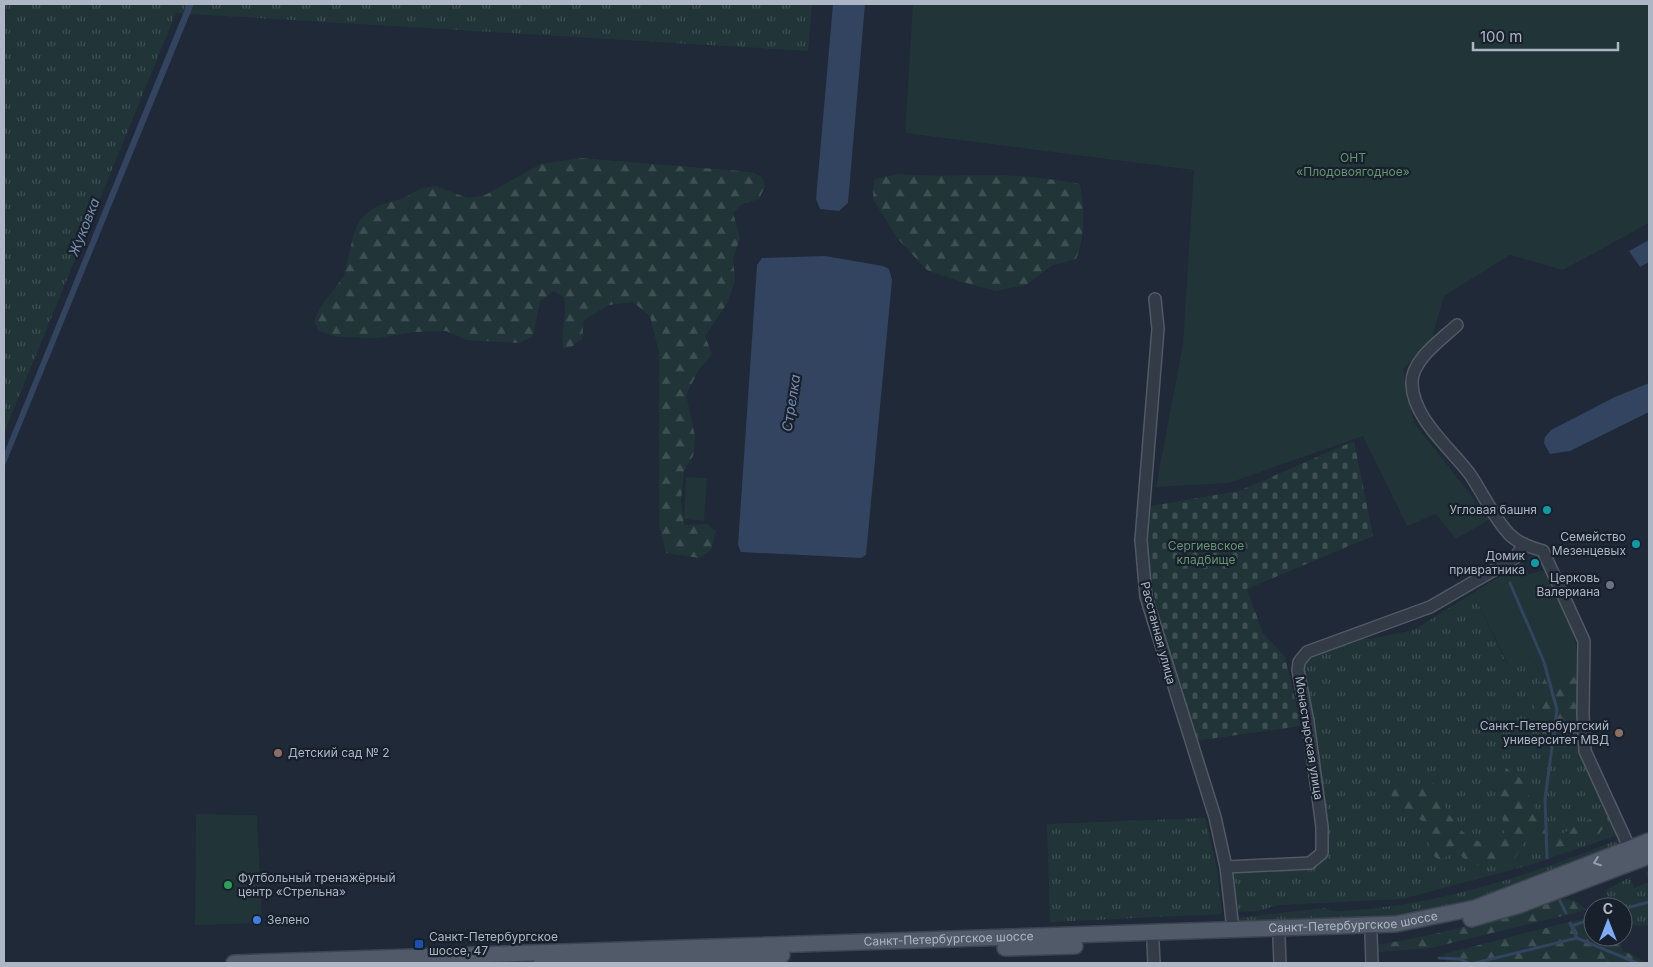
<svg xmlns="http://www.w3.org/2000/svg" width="1653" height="967" viewBox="0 0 1653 967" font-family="Inter,sans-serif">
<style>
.grass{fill:url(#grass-tufts);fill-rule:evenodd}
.forest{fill:url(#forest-firs)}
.cemetery{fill:url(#cemetery-stones)}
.garden{fill:#213538}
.water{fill:#32445f}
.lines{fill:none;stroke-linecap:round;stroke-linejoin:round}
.stream{stroke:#32445f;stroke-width:3}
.minor-casing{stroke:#505965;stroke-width:14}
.major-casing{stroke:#3c4451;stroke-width:18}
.minor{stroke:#333b47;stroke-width:11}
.major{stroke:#505a68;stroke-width:15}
.oneway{stroke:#969fad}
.culture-dot{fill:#0f9aa8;stroke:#18202c;stroke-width:2}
.worship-dot{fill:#6b7280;stroke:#18202c;stroke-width:2}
.education-dot{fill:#8d6e63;stroke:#18202c;stroke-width:2}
.leisure-dot{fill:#2e9e5b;stroke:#18202c;stroke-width:2}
.shop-dot{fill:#3f7fe0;stroke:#18202c;stroke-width:2}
.transit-dot{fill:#1a4fb4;stroke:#18202c;stroke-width:2}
.labels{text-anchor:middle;stroke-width:4.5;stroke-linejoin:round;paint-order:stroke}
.park-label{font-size:12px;fill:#649570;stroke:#18202c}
.poi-label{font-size:12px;fill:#adb6c4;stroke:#18202c;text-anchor:end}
.street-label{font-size:12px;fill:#adb6c4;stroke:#18202c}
.water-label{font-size:14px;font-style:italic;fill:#748cad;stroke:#18202c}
</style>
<defs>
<pattern id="grass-tufts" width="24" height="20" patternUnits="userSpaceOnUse" patternTransform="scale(1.25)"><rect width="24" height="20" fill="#213538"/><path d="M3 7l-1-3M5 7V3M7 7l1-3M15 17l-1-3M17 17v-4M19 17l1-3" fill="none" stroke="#3f5053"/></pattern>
<pattern id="forest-firs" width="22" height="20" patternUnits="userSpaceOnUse" patternTransform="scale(1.25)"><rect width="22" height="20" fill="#213538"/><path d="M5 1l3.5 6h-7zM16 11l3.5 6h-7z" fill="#3f5053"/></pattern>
<pattern id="cemetery-stones" width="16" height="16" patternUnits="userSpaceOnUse" patternTransform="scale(1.25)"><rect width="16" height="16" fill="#213538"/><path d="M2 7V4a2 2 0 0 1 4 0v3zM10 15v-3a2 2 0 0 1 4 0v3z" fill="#3f5053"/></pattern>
</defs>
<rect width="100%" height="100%" fill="#1f2937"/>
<g class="grass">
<path d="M4,4H812L808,51L176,13L4,433Z"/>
<path d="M1473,593L1507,664L1531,656L1539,671L1536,673L1542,686L1535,698L1543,723L1545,745L1551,755L1558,746L1574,734L1618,835L1530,865L1402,899L1280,905L1257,911L1235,912L1230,872L1311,865L1327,851L1302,674L1304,664L1309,656L1353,638L1370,639L1414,630ZM1433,783L1452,821L1462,830L1429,835L1428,824L1392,804L1391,789H1410ZM1497,788L1535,811L1537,816L1504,823Z"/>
<path d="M1205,818L1217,869L1222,914L1050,922L1047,824Z"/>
<path d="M1620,839L1624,846L1500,895L1403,917L1239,923L1237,918L1325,908L1331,911C1429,909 1531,875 1620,839Z"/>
<path d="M1649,871V925L1638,926L1623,920V907H1609L1606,890L1630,877L1634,888L1649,882L1646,872Z"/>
</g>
<g class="forest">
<path d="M580,158L751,172L762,177L765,186L759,199L742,204L733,213L740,238L733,259L735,280L728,302L705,336L712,354L699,369L686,395L695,436L693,456L684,471L681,500L684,525L707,524L716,531L711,550L699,558L666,553L659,526V352L650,316L633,302L609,305L584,320L582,339L570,348H563C560,330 568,315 564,297L554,291L540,301L533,336L519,343L467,340L446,331L414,332L377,338L338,337L319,331L314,321L321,306L344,276L354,233L361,218L377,206L404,198L420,189L435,186L468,198L485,195L541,164Z"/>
<path d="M899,174C930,177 960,175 992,175C1021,175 1051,179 1080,184C1084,210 1086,234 1076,259L1051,266L1026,285L996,291L962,282L927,270L898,239L873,199L874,179Z"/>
<path d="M1573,661L1581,666L1578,738L1555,753H1550L1539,734L1543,723L1534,712L1535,698L1541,686L1536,673L1557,662Z"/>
<path d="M1506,768L1522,779L1542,827L1552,838C1567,833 1579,823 1594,818L1604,823L1603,829L1595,837L1554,849L1542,846L1528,834L1513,862L1490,860L1471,867L1458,852L1439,860L1429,852L1428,824L1392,804L1391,788L1410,789L1433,783C1443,803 1462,850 1493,841C1497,840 1502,835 1505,832L1497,789Z"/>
<path d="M1566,899L1575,901L1587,910L1431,948L1378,952L1377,945C1417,938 1456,930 1495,918C1518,911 1541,900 1566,899Z"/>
<path d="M1593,916V937H1620L1622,950L1648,963H1446L1444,954Z"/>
</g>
<path class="cemetery" d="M1354,441L1373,536L1247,589L1263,633L1285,657L1301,726L1195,741C1174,670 1139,580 1151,506L1239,491Z"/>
<g class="garden">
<path d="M913,4H1649V223L1563,270L1510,255L1444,296L1432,338L1403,369L1414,423L1490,519L1456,539L1436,514L1407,526L1363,436L1229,483L1156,487L1183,344L1194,170L905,133Z"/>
<path d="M686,477L707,478L704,521L684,519Z"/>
<path d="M1523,562L1529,574L1546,570L1571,626L1579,659L1548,685L1531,656L1508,664L1473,593Z"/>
<path d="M196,814L257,815L262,923L195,925Z"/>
</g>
<g class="water">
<path d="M187,4H194L4,468V453Z"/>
<path d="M833,4H865L848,203L839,211L820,209L816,199Z"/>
<path d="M1649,240V262L1640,267L1629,251Z"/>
<path d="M825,256L883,266L889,269L892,280L866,555L861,558L741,552L738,545L757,265L762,258Z"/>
<path d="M1649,383V412L1570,451L1550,454L1544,443L1545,437L1551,430L1615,397Z"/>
</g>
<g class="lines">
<g class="stream">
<path d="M1510,583L1544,662L1557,710L1545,799L1547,858"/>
<path d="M1560,901L1566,913"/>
<path d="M1623,909L1649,902"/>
<path d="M1570,923L1577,938L1637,963"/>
<path d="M1571,926L1593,919"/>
<path d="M1439,958L1460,959L1468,963"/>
<path d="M1475,963L1577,938"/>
<path d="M1606,963H1609"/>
</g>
<g class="minor-casing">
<g id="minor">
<path d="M1155,299L1158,329L1141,540L1146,597L1215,817L1226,867L1233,930"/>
<path d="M1457,325C1441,340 1411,360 1412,384C1413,418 1450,448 1469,473C1483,493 1493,517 1509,534C1519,544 1531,547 1543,551L1584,641L1583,715L1585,751L1630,849"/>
<path d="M1226,867L1310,863L1322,853V827L1308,722L1298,670L1299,662L1307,652L1430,607L1515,558L1524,544"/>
<path d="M1371,935L1372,963"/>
<path d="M1279,938L1280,963"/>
<path d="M1153,943L1154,963"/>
</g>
</g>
<g class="major-casing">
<g id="major">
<path d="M1471,919L1520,905L1649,856"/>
<path d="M1005,948L1075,946"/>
<path id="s1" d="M234,963L1396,924L1475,908L1649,841"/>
<path d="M541,963L782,955"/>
</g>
</g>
<use href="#minor" class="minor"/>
<use href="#major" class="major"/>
</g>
<defs><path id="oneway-chevron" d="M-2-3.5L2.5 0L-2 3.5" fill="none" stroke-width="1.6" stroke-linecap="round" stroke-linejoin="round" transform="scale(1.25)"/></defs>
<use class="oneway" href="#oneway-chevron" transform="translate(1597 862) rotate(159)"/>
<g class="culture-dot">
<circle cx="1547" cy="510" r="5"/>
<circle cx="1636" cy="544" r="5"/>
<circle cx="1535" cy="563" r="5"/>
</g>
<circle class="worship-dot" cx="1610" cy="585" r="5"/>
<g class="education-dot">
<circle cx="1619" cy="733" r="5"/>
<circle cx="278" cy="753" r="5"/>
</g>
<circle class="leisure-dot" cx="228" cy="885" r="5"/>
<circle class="shop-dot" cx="257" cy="920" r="5"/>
<rect class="transit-dot" x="414" y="939" width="10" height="10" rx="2.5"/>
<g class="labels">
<g class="park-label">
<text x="1353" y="162">ОНТ<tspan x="1353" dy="14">«Плодовоягодное»</tspan></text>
<text x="1206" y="550">Сергиевское<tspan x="1206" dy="14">кладбище</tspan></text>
</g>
<g class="poi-label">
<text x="1537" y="514">Угловая башня</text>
<text x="1626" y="541">Семейство<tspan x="1626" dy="14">Мезенцевых</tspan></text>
<text x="1525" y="560">Домик<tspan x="1525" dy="14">привратника</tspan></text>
<text x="1600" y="582">Церковь<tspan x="1600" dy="14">Валериана</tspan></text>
<text x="1609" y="730">Санкт-Петербургский<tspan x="1609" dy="14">университет МВД</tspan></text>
<text x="288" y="757" text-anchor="start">Детский сад № 2</text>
<text x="238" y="882" text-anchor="start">Футбольный тренажёрный<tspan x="238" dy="14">центр «Стрельна»</tspan></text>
<text x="267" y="924" text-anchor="start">Зелено</text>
<text x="429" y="941" text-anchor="start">Санкт-Петербургское<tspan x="429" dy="14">шоссе, 47</tspan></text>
</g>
<g class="street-label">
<text transform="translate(1158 633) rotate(75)" y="4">Расстанная улица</text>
<text transform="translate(1309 738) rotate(81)" y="4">Монастырская улица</text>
<text dy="4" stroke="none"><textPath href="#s1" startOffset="1120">Санкт-Петербургское шоссе</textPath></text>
<text dy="4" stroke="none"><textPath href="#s1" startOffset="715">Санкт-Петербургское шоссе</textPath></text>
</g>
<g class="water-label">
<text transform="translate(84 227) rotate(-68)" y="5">Жуковка</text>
<text transform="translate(791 403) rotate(-81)" y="5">Стрелка</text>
</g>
</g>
<rect width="1653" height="967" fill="none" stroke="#adb6c4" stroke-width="10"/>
<g transform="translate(1608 922)"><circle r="24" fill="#18202c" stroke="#545c69"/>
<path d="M0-4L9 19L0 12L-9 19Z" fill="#7dabf9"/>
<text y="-8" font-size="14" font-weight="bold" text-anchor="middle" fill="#adb6c4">С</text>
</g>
<path d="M1473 42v8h145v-8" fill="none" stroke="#adb6c4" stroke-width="2.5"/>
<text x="1480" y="42" font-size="15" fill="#adb6c4" stroke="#18202c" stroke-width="4" paint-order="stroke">100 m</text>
</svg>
